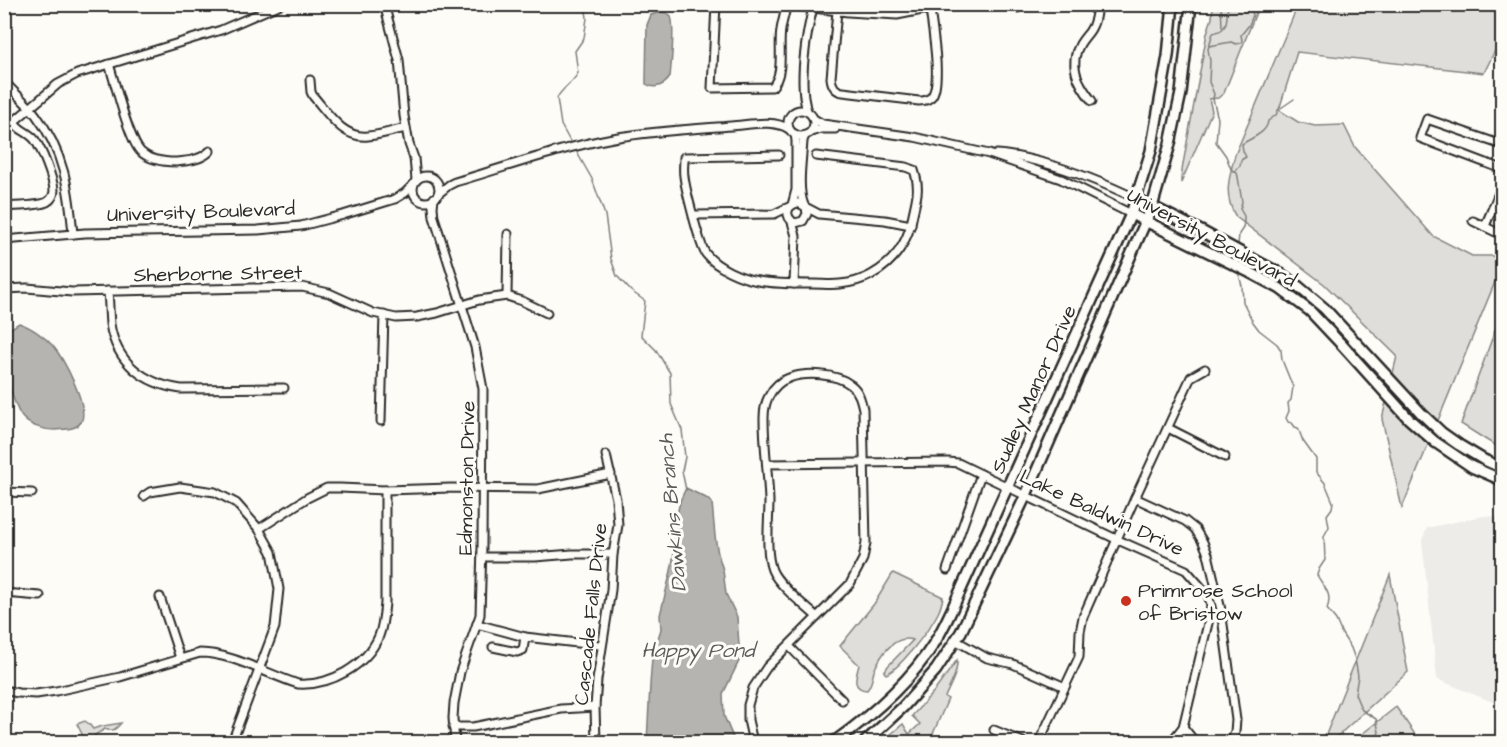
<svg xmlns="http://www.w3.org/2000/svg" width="1507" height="747" viewBox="0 0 1507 747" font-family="'Architects Daughter',sans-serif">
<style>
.built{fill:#edece8}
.green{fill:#dfdeda;stroke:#858482;stroke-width:1.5}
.water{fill:#b5b4b1;stroke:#7e7d7b;stroke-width:1.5}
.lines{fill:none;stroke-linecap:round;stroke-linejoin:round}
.stream{stroke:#7e7d7b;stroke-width:1.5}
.minor-casing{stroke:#2b2b2b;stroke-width:11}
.major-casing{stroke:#2b2b2b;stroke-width:14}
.minor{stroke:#fdfcf7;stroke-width:7}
.major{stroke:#fdfcf7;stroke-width:9}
.poi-dot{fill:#c8321e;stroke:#fdfcf7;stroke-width:2}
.labels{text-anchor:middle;stroke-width:6;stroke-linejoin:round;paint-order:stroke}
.street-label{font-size:20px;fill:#2b2b2b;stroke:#fdfcf7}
.poi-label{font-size:20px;fill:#2b2b2b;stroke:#fdfcf7;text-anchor:start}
.water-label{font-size:21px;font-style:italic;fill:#5b5b5a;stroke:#fdfcf7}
</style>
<rect width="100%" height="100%" fill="#fdfcf7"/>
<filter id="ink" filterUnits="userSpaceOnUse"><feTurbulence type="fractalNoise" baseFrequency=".0167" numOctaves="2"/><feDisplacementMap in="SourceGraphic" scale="12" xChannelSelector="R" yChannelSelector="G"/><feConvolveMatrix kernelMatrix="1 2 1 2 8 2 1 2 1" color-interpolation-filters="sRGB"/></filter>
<g filter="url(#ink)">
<path class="built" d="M1483,516L1502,517V706L1437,679L1422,540L1427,528Z"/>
<g class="green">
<path d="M1213,5H1259L1224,93L1218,98L1209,99L1212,111L1181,183V178L1183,164L1207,33L1212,18Z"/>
<path d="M1298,5H1502V36L1484,73L1297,52L1279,110L1298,122L1315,126L1344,125L1355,147L1433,236L1472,256H1502V265L1402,508L1382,419L1397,356L1324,284L1236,217C1223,196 1229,177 1235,155Z"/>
<path d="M1502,311V449L1488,441L1461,424Z"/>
<path d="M893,573L943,597C942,602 941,607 939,611C932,626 900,669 886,674L884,672L888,666L913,640C894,634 880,656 874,671C872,678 872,684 867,690C851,689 856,676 859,665L840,646L874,604Z"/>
<path d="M1390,575L1408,672L1331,742H1323Z"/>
<path d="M957,660C958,673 950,685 945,697L948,699L932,736L929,739L918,741L917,742H886L883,741L903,724L909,734L920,724L912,716L936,689Z"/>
<path d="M1396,707L1414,733L1416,742H1354L1362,734Z"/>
<path d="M85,721L89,724L93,729C103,725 111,725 121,723C116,729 113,732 105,729L95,735L96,742H86L77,724Z"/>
</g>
<g class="water">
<path d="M662,12C665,13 667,12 670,15C676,22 671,66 670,77C665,85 655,90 646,84V79L647,25L651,15Z"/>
<path d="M19,323C31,327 45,337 53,346C63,358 90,407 81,422C76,430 64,429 55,430C44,430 29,426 22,417C18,412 16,406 14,400C5,375 4,359 5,332Z"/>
<path d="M686,488L706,498L712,503L715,536L718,554L723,570L726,594L737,617L740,659L723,694L724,716L735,742H647L650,685L652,658L661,629L660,615L671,571L674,553L673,533L680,501Z"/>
</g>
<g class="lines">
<g class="stream">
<path d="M1221,4L1222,27"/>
<path d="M1228,4C1226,18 1230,30 1213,33L1208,49L1210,61L1209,82L1214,94L1213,99L1218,119L1216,142L1226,156L1231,169L1237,173L1238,177L1242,202L1240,209L1244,216V221L1243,228L1239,234L1238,245"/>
<path d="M1209,46L1231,42L1236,44L1241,43L1242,40L1241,35L1249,25L1253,15L1250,4"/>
<path d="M572,145L561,125L557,98C562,88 573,83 578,73L575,51L584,38L587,18L585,4"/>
<path d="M575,149L592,179L605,215L611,259L617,276L631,291L645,301L641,335L656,350L670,373L671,404L682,430L685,457L682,471L686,490"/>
<path d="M1235,172L1236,169L1240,166L1241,160L1246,157L1243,151L1242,144C1251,138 1267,133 1268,121L1276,115L1278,110L1294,99"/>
<path d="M1238,271L1242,286L1243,302L1253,322L1259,330L1277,344L1281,350L1282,360L1293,387L1291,400L1288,403L1289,411L1286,418L1288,422L1292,423L1295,427L1298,428L1303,441L1316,459V472L1325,483L1333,502L1332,508L1327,515L1329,527L1324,536L1325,560L1319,569L1317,575C1324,588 1333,593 1327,609L1336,620L1342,634L1351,648L1355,659L1358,676L1355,694L1360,706L1362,710L1376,719L1379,732L1377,737L1378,742"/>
</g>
<g class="minor-casing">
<g id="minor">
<path d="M384,4L399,60L404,116L409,144L414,158L416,180"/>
<path d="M716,4L712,88L772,87C785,73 778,48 781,30C782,22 785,14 786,6"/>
<path d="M777,4L848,12L897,15L953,4"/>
<path d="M1013,4L1017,8"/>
<path d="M837,11L831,78C832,86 835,91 843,92L919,101C924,101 929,100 932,96C942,81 932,27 930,9"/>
<path d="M109,64C115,82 129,141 141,152C150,160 163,162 176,162C188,161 201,160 210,151"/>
<path d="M310,80L311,92L313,96C328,113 343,139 368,136C381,135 393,131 405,128"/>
<path d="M4,81C14,93 27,103 36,115C64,152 69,189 73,234"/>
<path d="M1092,101C1078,83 1068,65 1080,44C1083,39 1086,36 1089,32C1095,24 1096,14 1097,4"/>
<circle cx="801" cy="123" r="13"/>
<path d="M807,111C798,82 806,34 814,4"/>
<path d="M814,119L823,124L914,137L989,154L1061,179L1131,214"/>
<path d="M4,130L58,84L77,74L221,30L281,4"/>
<path d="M811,132L821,129H835"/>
<path d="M1502,145L1427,119L1420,138L1502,169"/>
<path d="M997,154C1013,155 1029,159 1044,163C1077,172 1106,184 1137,199"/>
<path d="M779,155L684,157C684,163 683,170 684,176C685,187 700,247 706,254C717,268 741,278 758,281C776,284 795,284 813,284C822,284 832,285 840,284C850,283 862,280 871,275C895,262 909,240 913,214C917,196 920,188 914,170L906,167L816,156"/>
<circle cx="426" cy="189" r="13"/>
<path d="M438,194L449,185L455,182C507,167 559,148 613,138C652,131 692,129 731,126C749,125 773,119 789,129"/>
<path d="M434,198L433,207L434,217L475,347L483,389L482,547L480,615L460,672L454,703L453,718L455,742"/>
<path d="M792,205L796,190V141L795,134"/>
<path d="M804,205C797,188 802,160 803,141L805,135"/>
<path d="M4,207C14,206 40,206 47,202C52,199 54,195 54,190C53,178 42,150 35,140C29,132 20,131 13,122"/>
<path d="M806,208L807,214L803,221L795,223C784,217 786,205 798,203L819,214L885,220L911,225"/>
<path d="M694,215L774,214L789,207"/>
<path d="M1473,221L1502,235"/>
<path d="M792,222L796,236L794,284"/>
<path d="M1485,226L1502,186"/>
<path d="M4,240L85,233L258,230L301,226L343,215L395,199L405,193L413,185"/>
<path d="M4,289L27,288L72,292L302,287L329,293L373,313L396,318L417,317L437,313L479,300L507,296L522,301L547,313"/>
<path d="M108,291C109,302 109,313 110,324C116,363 145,384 181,389L284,388"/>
<path d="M507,296L508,234"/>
<path d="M381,421L384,315"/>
<path d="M1168,428L1225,457"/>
<path d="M767,464L948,462L958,463L1118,540L1186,570L1208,595L1211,605L1210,615L1183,727L1171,742"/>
<path d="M4,492L32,493"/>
<path d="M144,496L150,492L180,487L215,492L236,503L259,529L272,552L279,589L275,627L232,742"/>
<path d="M1135,498L1185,521L1195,529L1203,542L1208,554L1221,610L1236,720L1235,732L1231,742"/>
<path d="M259,529L307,498L327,488H340L385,490L451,488L538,489L611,474"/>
<path d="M482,557H535L572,554H613"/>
<path d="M947,570L981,474"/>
<path d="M4,593L40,596"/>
<path d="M160,597L180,658"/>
<path d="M477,624L525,637L586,644L601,645"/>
<path d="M955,640L987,658L1013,664L1065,687"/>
<path d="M789,646L842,700"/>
<path d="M493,647L517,652L523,650L525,637"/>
<path d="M4,690L18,693L36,694L56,691L120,677L200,653C231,653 267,674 298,684C330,686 366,666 379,636C383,626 384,614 385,603V490"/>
<path d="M453,727H473L561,709L595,707"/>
<path d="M1183,727L1195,742"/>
<path d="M994,730L1023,742"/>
<path d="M596,742L595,707L597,680L607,616L611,590L613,554L618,525L616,499L606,455"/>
<path d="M753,742L748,720V705L753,688L767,667L850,584L863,559L866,543L863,409C861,400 859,391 851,385C836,373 806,372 789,378C780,381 773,388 769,396C765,403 764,410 764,418C764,446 768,473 769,501C769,521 765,552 772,570C778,585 804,605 816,616"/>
<path d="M1039,742L1079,657L1080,632L1083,617L1135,498L1191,377L1205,369"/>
</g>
</g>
<g class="major-casing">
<g id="major">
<path d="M1137,199L1201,231L1260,263L1281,274L1299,287L1324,308L1422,414L1442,433L1459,445L1484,460L1502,468"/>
<path d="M1131,214L1249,272L1279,288L1310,311L1343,346L1409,419L1435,442L1472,467L1502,480"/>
<path d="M834,742C872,715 910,682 935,642C944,627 951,612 958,596L1131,214L1151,151L1168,56L1173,4"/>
<path d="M865,742L903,707L936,670L961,632L1026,495L1152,207L1170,144L1181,93L1191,4"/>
</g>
</g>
<use href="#minor" class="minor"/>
<use href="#major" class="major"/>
</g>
</g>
<circle class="poi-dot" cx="1126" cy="601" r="6"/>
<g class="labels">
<g class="street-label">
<text transform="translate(201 211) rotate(-2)" y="7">University Boulevard</text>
<text transform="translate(1212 237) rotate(28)" y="7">University Boulevard</text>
<text transform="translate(218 273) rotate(-1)" y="7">Sherborne Street</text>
<text transform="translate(1033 389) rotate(-66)" y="7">Sudley Manor Drive</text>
<text transform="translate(466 478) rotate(-89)" y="7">Edmonston Drive</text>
<text transform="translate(1102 512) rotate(25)" y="7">Lake Baldwin Drive</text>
<text transform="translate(590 614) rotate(-84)" y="7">Cascade Falls Drive</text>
</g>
<g class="poi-label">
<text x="1138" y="597">Primrose School<tspan x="1138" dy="23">of Bristow</tspan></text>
</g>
<g class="water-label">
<text transform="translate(672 513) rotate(-95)" y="7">Dawkins Branch</text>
<text x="698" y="657">Happy Pond</text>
</g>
</g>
<rect width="1507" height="747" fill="none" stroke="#fdfcf7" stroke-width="24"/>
<rect x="12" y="12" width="1483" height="723" fill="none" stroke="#2b2b2b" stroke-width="2" filter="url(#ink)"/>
</svg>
